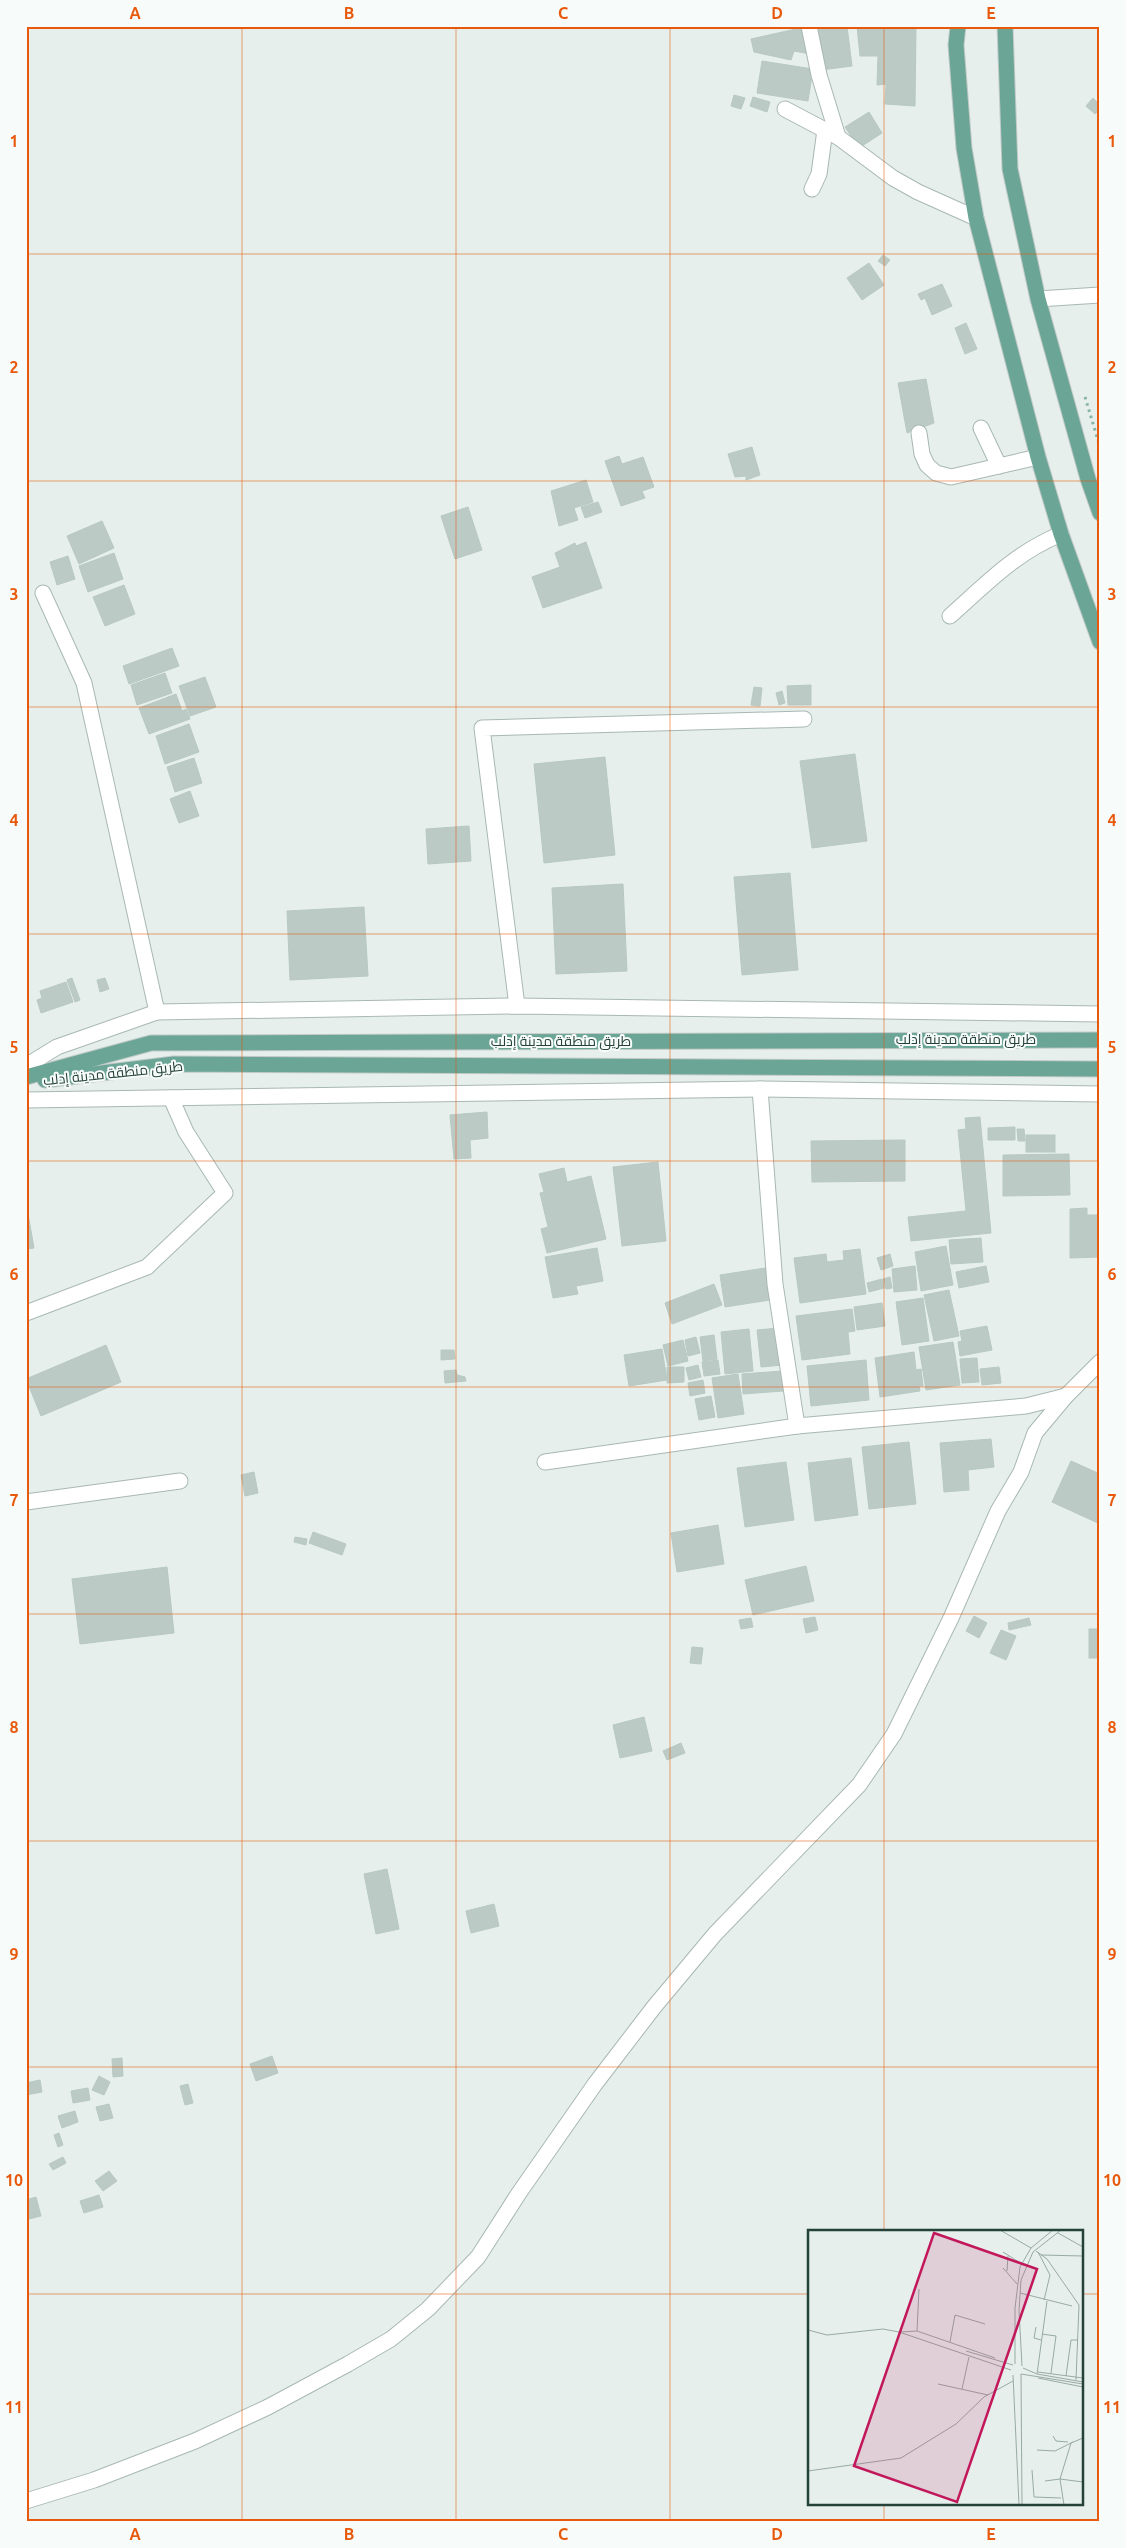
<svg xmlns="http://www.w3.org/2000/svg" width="1126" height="2548" viewBox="0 0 1126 2548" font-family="Ubuntu,Cairo,sans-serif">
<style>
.building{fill:#bbcac4;stroke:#b8c9c2}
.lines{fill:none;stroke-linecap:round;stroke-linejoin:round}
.minor-casing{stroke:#a8b8b2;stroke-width:17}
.major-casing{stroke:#c2cac8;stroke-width:17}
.path{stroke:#86b3a5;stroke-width:3;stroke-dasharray:2.5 4;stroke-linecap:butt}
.minor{stroke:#fff;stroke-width:15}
.major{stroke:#6aa596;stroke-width:15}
.grid{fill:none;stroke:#e8590c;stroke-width:1;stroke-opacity:0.55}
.labels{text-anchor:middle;stroke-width:4;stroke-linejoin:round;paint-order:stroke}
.street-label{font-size:14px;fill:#24423a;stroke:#f7fbf9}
.inset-road{fill:none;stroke:#98aaa4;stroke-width:1}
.view{fill:#c2185b;fill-opacity:0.15;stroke:#c2185b;stroke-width:2.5}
.inset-edge{fill:none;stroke:#24423a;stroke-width:2.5}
.neatline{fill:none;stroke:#e8590c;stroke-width:2}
.grid-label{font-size:16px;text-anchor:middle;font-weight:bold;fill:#e8590c}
</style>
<rect width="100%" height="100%" fill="#e6efeb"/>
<g class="building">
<path d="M815,26H847L852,66L821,70Z"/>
<path d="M857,26H916L915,106L885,104L886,84L877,85L878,56H860Z"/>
<path d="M805,27L810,54L794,51L791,60L754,52L751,39Z"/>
<path d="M762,61L813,69L808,101L757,93Z"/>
<path d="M734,95L745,98L741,109L731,106Z"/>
<path d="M753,97L770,102L767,112L750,106Z"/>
<path d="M1093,98L1100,105V109L1095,114L1086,106Z"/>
<path d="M869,112L882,133L859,148L845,127Z"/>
<path d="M883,255L890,260L885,266L878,261Z"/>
<path d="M869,263L884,285L862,300L847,278Z"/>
<path d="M942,284L952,306L932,315L925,298L921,300L918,294Z"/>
<path d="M966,323L977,349L965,354L955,328Z"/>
<path d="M926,379L934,423L907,433L898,383Z"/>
<path d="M752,447L760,475L746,480V476L735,477L728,454Z"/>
<path d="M619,456L622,464L643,457L654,487L642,491L645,498L621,506L605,461Z"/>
<path d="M586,480L593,502L574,508L578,520L559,526L551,491Z"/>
<path d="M598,502L602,512L585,518L581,507Z"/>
<path d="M468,507L482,550L455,559L441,516Z"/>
<path d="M102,521L114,548L79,564L67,536Z"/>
<path d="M586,542L602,588L543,608L532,577L560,567L555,553L575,543L576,546Z"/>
<path d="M114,553L123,579L88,592L79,566Z"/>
<path d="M68,556L75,579L57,585L50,562Z"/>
<path d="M124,585L135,614L105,626L93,597Z"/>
<path d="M172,648L179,666L129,684L123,666Z"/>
<path d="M165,673L172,693L137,705L131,685Z"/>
<path d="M205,677L216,707L190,716L179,686Z"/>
<path d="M811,685V705H788L787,686Z"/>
<path d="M754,687L762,688L760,706L751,705Z"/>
<path d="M782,691L785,703L779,705L776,693Z"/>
<path d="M176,694L182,711L186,709L190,719L149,734L139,708Z"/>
<path d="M189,724L199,752L165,764L156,736Z"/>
<path d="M855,754L867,841L812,848L800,761Z"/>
<path d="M605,757L615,855L544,863L534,764Z"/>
<path d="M194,758L202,783L175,792L167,767Z"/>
<path d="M190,791L199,816L179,823L170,799Z"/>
<path d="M469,826L471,861L428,864L426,829Z"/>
<path d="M790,873L798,970L742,975L734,877Z"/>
<path d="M623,884L627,971L556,974L552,888Z"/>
<path d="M364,907L368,976L290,980L287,911Z"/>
<path d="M72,978L80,1000L75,1002L67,980Z"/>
<path d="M105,978L109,989L100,992L97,980Z"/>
<path d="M66,982L73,1002L41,1013L37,1000L42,998L40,991Z"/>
<path d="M487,1112L488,1138L470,1140L471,1158L454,1159L450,1115Z"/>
<path d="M980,1117L991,1233L911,1241L908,1217L966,1211L958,1130L966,1129L965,1118Z"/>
<path d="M1015,1127V1140H988V1128Z"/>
<path d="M1017,1129H1024L1025,1141H1018Z"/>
<rect x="1026" y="1135" width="29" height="17"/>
<path d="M905,1140V1181L812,1182L811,1141Z"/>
<path d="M1069,1154L1070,1195L1003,1196V1155Z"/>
<path d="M658,1162L666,1241L622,1246L613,1167Z"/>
<path d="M564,1168L567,1182L591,1176L606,1239L547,1253L541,1229L548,1227L540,1193L544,1192L539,1174Z"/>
<path d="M1087,1208V1215H1099L1100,1257L1070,1258V1209Z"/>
<path d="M28,1214L34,1248L26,1249V1215Z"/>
<path d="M981,1238L983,1262L951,1264L949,1240Z"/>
<path d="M946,1246L953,1285L921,1291L915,1252Z"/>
<path d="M597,1248L603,1281L576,1286L578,1294L553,1298L545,1257Z"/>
<path d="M860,1249L866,1294L800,1303L794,1258L826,1254L827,1262L844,1260L843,1251Z"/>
<path d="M890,1254L893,1266L881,1270L877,1258Z"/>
<path d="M915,1266L917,1290L894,1292L892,1269Z"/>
<path d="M986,1266L989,1282L959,1288L956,1272Z"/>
<path d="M765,1268L770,1300L725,1307L720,1275Z"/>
<path d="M890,1277L892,1288L886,1289L883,1279Z"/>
<path d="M882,1279L884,1288L869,1292L867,1283Z"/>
<path d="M714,1284L722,1305L672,1324L665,1303Z"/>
<path d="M949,1290L959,1336L934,1341L924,1295Z"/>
<path d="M923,1298L929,1341L902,1345L896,1302Z"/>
<path d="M882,1303L885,1326L857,1330L854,1307Z"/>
<path d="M852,1309L855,1331L848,1332L850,1354L802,1360L796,1316Z"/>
<path d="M987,1326L992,1350L960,1356L958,1342L962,1341L960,1331Z"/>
<path d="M779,1328L783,1365L761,1367L757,1330Z"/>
<path d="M749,1329L753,1371L725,1374L721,1332Z"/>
<path d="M714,1335L717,1359L703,1361L700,1337Z"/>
<path d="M696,1337L700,1353L688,1356L685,1340Z"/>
<path d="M683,1340L688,1361L668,1366L663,1345Z"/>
<path d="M953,1342L960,1385L926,1390L919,1347Z"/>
<path d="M106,1345L121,1382L41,1416L26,1379Z"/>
<path d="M662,1349L667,1380L629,1386L624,1355Z"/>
<path d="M441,1350H454L455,1359L441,1360Z"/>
<path d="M914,1352L916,1370L921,1369L923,1386H919L920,1391L880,1397L875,1358Z"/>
<path d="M977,1358L979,1382L962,1383L960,1359Z"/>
<path d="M718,1360L720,1374L704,1376L702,1362Z"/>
<path d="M866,1360L869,1400L811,1406L807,1366Z"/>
<path d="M698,1365L701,1377L689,1380L686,1368Z"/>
<path d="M667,1367H684V1382L667,1383Z"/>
<path d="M999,1367L1001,1383L982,1385L980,1369Z"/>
<path d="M456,1370L457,1375L465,1377L466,1381L445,1383L444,1371Z"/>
<path d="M782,1371L783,1391L743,1394L742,1374Z"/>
<path d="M738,1374L744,1414L718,1418L712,1378Z"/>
<path d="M703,1380L705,1393L690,1396L688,1383Z"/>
<path d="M711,1396L715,1417L699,1420L695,1399Z"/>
<path d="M991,1439L994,1467L968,1470L969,1490L944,1492L940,1443Z"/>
<path d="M909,1442L916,1504L869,1509L862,1447Z"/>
<path d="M851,1458L858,1515L815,1521L808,1463Z"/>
<path d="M1071,1461L1100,1474V1524L1052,1502Z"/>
<path d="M786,1462L794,1520L745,1527L737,1468Z"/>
<path d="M254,1472L258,1493L245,1496L241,1475Z"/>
<path d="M718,1525L724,1564L677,1572L671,1533Z"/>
<path d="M313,1532L346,1544L342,1555L309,1543Z"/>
<path d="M295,1537L307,1539L306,1545L294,1542Z"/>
<path d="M806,1566L814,1601L753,1615L745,1580Z"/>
<path d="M167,1567L174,1633L80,1644L72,1579Z"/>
<path d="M974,1616L987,1623L979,1638L966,1631Z"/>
<path d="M815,1617L818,1630L806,1633L803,1619Z"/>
<path d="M751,1618L753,1627L741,1629L739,1620Z"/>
<path d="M1029,1618L1031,1625L1009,1630L1008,1623Z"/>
<rect x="1089" y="1629" width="11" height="29"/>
<path d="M1001,1630L1016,1636L1006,1660L990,1653Z"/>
<path d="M692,1647L703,1648L701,1664L690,1663Z"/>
<path d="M644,1717L652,1751L620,1758L613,1725Z"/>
<path d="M681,1743L685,1753L667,1760L663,1751Z"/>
<path d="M387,1869L399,1929L376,1934L364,1874Z"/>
<path d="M494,1904L499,1926L471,1933L466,1911Z"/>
<path d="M272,2056L278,2073L256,2081L250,2064Z"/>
<path d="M122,2058L123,2076L113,2077L112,2059Z"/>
<path d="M99,2076L110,2082L104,2095L92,2090Z"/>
<path d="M40,2080L42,2092L26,2095V2083Z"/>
<path d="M188,2084L193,2103L185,2105L180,2086Z"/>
<path d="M88,2088L90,2100L73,2103L71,2091Z"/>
<path d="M109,2104L113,2118L100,2121L96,2107Z"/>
<path d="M75,2111L78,2122L62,2128L58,2116Z"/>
<path d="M59,2133L63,2145L58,2147L54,2135Z"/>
<path d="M63,2157L66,2163L53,2170L49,2164Z"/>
<path d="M109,2171L117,2181L103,2191L95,2181Z"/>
<path d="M99,2195L103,2207L84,2213L80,2201Z"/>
<path d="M36,2197L41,2216L29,2219L26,2200Z"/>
</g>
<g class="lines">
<g class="minor-casing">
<g id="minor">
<path d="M809,26L819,75L838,137"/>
<path d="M785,109L838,137L893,178L918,192L976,218"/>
<path d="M812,189L819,174L825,130"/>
<path d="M1038,299L1100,295"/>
<path d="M981,428L999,466"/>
<path d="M919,433L922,454L927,465L936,473L951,477L1038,457"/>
<path d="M43,593L84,683L157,1012"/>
<path d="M950,616C987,583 1015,553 1061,534"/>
<path d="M517,1006L482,728L804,719"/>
<path d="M26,1066L57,1047L157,1012L517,1006L1100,1014"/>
<path d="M760,1089L775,1284L797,1426"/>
<path d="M26,1100L760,1089L1100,1094"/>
<path d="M26,1313L147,1267L225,1193L186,1132L171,1098"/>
<path d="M545,1462L797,1426L1026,1406L1066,1396"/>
<path d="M26,1502L180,1481"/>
<path d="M26,2501L94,2480L195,2441L268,2407L348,2364L391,2339L428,2309L478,2257L519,2193L595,2084L654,2007L715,1934L859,1785L894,1734L951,1618L998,1511L1021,1472L1035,1433L1066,1396L1100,1362"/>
</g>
</g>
<g class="major-casing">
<g id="major">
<path d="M958,26L956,45L964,148L976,218L1038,457L1061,534L1100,642"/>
<path d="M1005,26L1010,169L1038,299L1088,479L1100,513"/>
<path d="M26,1077L151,1043L1100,1040"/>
<path d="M45,1080L174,1064L1100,1069"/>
</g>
</g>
<path class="path" d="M1085,397L1100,447"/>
<use href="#minor" class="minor"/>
<use href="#major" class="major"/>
</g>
<path class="grid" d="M242,26V2522M456,26V2522M670,26V2522M884,26V2232M26,254H1100M26,481H1100M26,707H1100M26,934H1100M26,1161H1100M26,1387H1100M26,1614H1100M26,1841H1100M26,2067H1100M26,2294H810M1082,2294H1100M884,2504V2522"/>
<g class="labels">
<g class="street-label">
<text x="966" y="1044">طريق منطقة مدينة إدلب</text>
<text x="561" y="1046">طريق منطقة مدينة إدلب</text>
<text transform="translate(113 1073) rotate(-6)" y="5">طريق منطقة مدينة إدلب</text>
</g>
</g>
<g transform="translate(808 2230)">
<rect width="275" height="275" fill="#e6efeb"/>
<path class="inset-road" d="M192,0L223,18M250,3L275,17M228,21L239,29L271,75L268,150M195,22L214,34M230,22L242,45L236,70M233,25L275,26M195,38L209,54M199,41L200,26M212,63L264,76M228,97L226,108L233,110M0,100L19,105L75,99L91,102L203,140M109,101L111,59M93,102L109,101L187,128M234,104L248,106L243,143M142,112L147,85L177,94M158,121L205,135M207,134V78L212,37L223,18L245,0M214,136L211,81L213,50L225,22L253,0M215,138L229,144L275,152M230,142L275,148M213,144L214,275M213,144L275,154M229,144L239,71M205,145L211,275M258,146L263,110H270M230,148L275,157M130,154L180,165M154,159L161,127M245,206L248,211L260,212M229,220L247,221L265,212M224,240L226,267L253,268M0,241L93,228L148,194L176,167L205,151M237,251L252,249L263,213L275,208M256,275L252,249L275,252"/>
<path class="view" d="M126,3L229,39L149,272L46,236Z"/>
<rect width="275" height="275" class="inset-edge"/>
</g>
<rect width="1126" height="2548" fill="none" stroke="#f7fbf9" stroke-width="55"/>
<rect x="28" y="28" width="1070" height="2492" class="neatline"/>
<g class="grid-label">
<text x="135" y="19">A</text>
<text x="349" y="19">B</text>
<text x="563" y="19">C</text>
<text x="777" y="19">D</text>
<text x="991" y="19">E</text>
<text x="14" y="147">1</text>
<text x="1112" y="147">1</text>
<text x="14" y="373">2</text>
<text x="1112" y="373">2</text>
<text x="14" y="600">3</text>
<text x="1112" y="600">3</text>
<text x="14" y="826">4</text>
<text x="1112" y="826">4</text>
<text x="14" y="1053">5</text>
<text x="1112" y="1053">5</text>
<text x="14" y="1280">6</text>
<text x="1112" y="1280">6</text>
<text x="14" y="1506">7</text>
<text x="1112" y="1506">7</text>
<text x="14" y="1733">8</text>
<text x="1112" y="1733">8</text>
<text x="14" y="1960">9</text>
<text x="1112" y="1960">9</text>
<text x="14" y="2186">10</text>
<text x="1112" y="2186">10</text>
<text x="14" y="2413">11</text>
<text x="1112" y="2413">11</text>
<text x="135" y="2540">A</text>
<text x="349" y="2540">B</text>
<text x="563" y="2540">C</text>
<text x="777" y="2540">D</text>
<text x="991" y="2540">E</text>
</g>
</svg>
